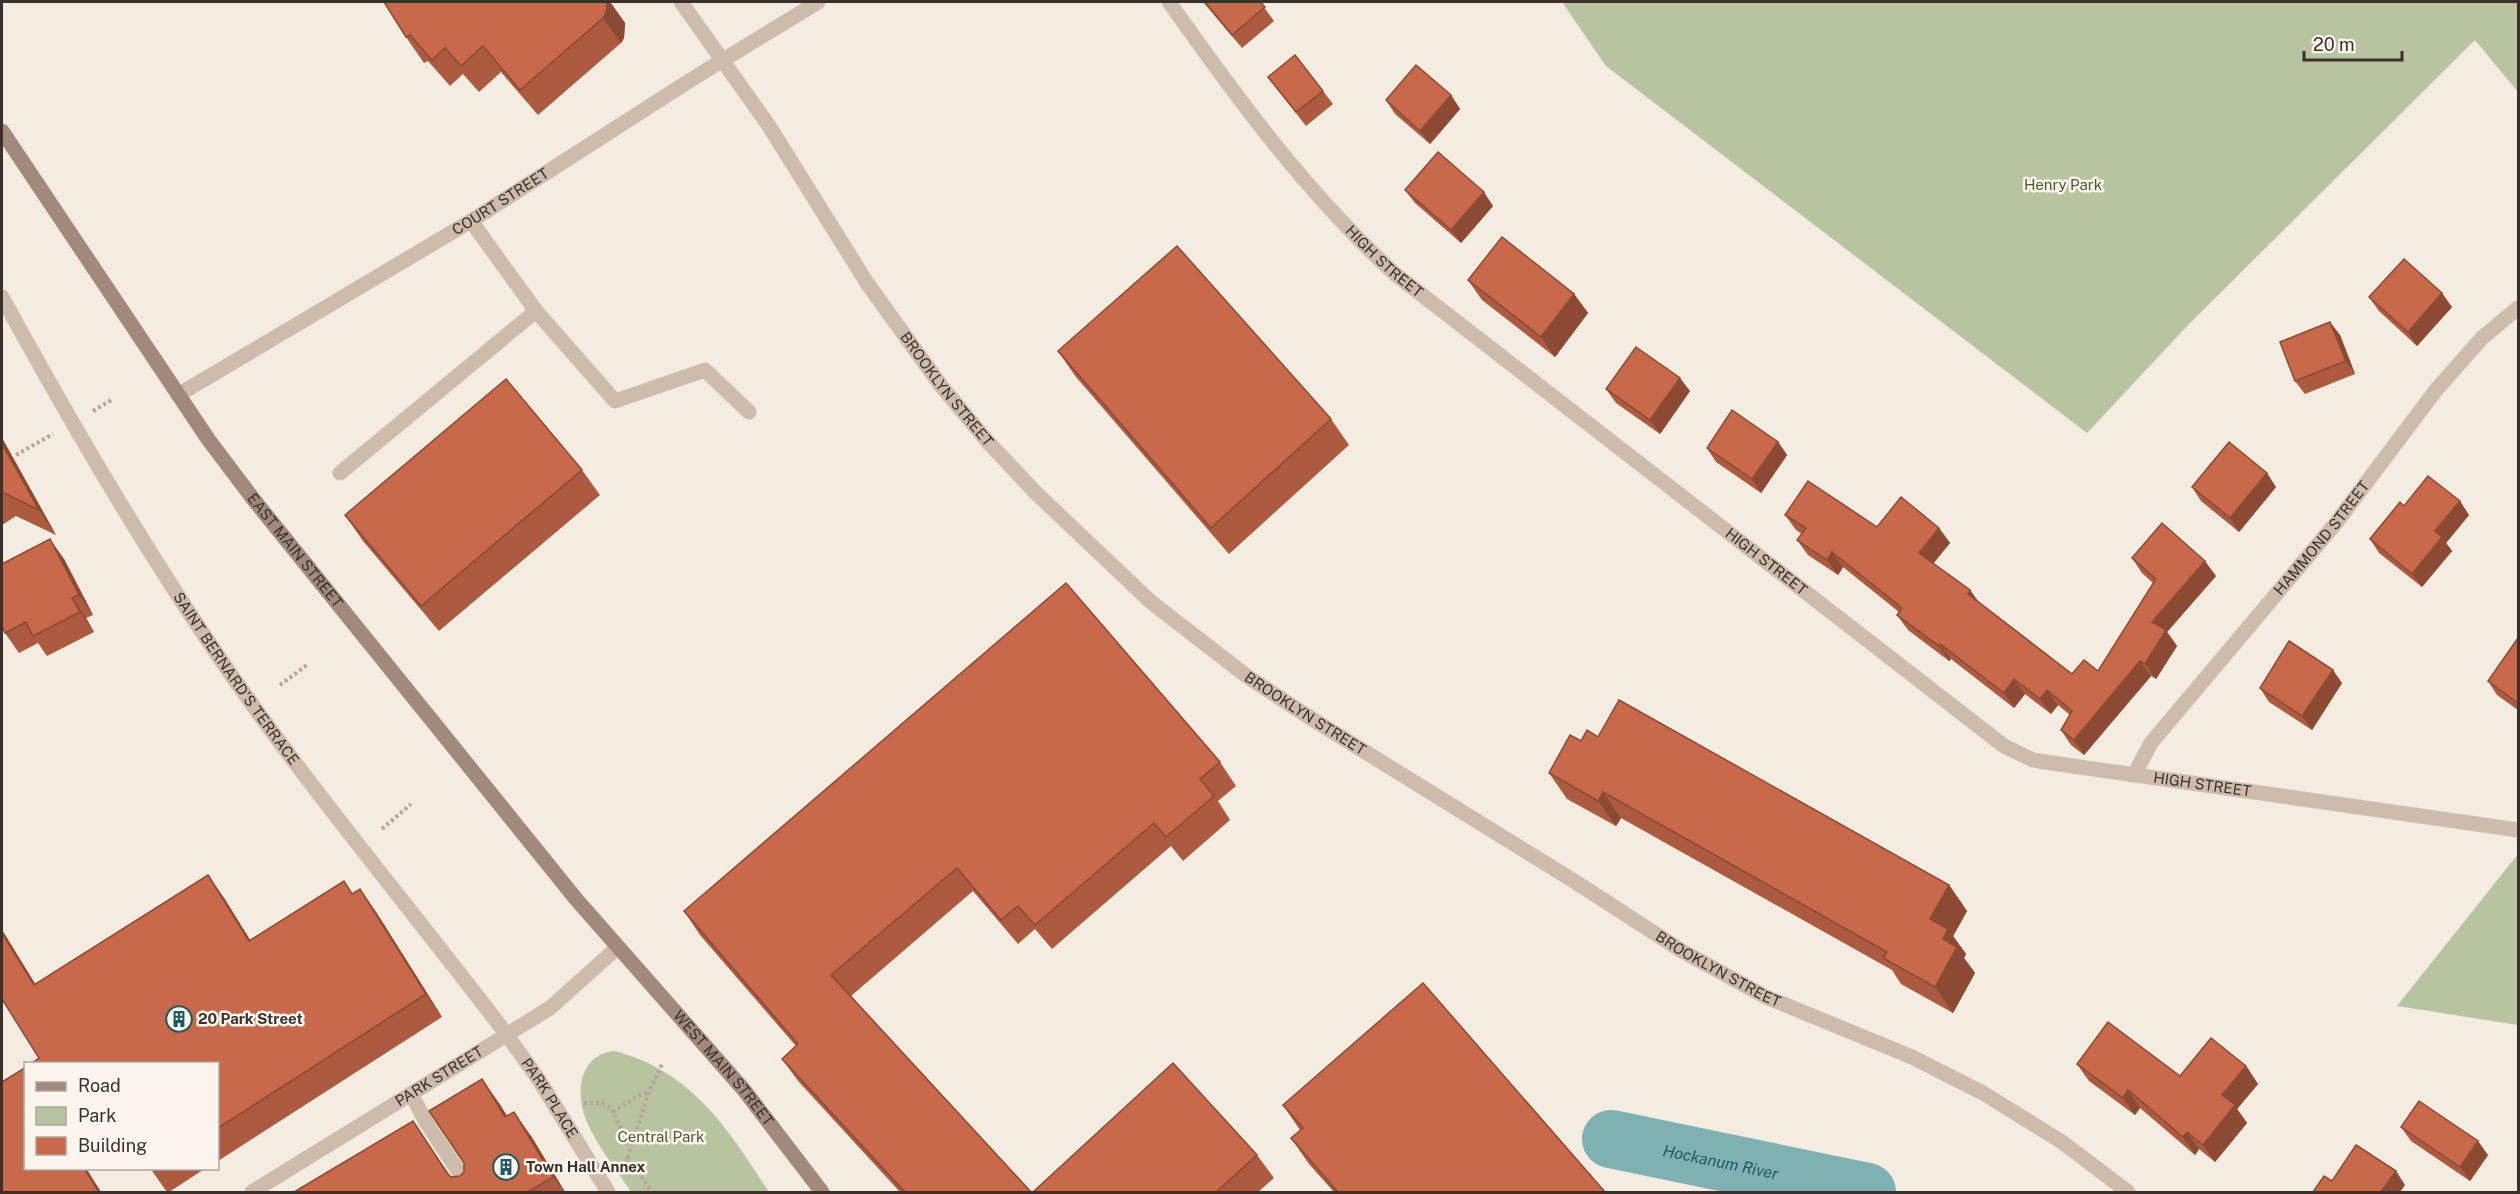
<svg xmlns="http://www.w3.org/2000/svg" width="2520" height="1194" viewBox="0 0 2520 1194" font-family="'Public Sans',sans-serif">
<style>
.green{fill:#b8c4a0}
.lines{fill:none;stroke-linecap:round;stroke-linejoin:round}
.river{stroke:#7fb0b2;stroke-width:58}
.path{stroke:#b9a596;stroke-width:4;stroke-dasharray:3 3;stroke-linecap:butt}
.service{stroke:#cdbbac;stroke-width:15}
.minor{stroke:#cdbbac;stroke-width:15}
.secondary{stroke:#a18a7d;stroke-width:15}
.wall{fill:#ac5a40}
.shaded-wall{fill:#8c4a34}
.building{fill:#c8694b;stroke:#8c4a34;stroke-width:1.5}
.labels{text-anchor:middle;stroke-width:5;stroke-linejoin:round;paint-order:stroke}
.park-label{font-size:15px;fill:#4a5a2e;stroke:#fbf5ee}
.street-label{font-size:15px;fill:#3b302b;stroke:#fbf5ee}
.poi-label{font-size:15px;font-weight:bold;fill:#3b302b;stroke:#fbf5ee;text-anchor:start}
.water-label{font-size:16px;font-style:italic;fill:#1f5a5e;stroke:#fbf5ee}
</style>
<rect width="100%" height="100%" fill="#f4ebe1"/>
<g class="green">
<path d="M1562,2H2518V92L2475,40L2189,324L2087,433L1606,66Z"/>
<path d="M2518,854V1025L2397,1006Z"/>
<path d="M615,1051C693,1072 728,1129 769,1192H631C616,1169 597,1146 586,1120C575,1093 579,1054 615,1051Z"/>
</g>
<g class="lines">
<path class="river" id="s1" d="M1611,1139L1867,1192"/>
<g class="path">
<path d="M93,411L113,399"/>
<path d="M16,455L53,434"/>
<path d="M280,685L307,665"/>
<path d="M382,829L411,804"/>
<path d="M584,1103H601L610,1107L630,1147"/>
<path d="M613,1112L638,1096L649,1092"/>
<path d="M627,1157L652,1192"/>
<path d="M624,1169L647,1097L662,1064"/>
</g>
<g class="service">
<path d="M471,221L536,311L615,401L705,370L749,412"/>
<path d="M340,473L536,311"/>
<path d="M411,1094L426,1122L472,1192"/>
</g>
<g class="minor">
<path id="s2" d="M681,2L769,126L867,283L942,387L988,442L1035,492L1151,602L1248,677L1312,719L1574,881L1682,951L1766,997L1912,1057L1983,1093L2062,1142L2128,1192"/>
<path id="s3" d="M1169,2C1237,98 1307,194 1395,274L2004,746L2033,760L2052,763L2518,830"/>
<path id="s4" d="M2,297C73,426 147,554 232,676C318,799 416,915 507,1035L539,1080L608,1192"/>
<path id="s5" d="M178,395L471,221L689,81L818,2"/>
<path id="s6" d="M2134,775L2151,743L2336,523L2436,390L2482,338L2518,308"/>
<path id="s7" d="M252,1192L550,1008L618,947"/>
</g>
<path class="secondary" id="s8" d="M2,131L208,439L254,500L576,899L744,1090L822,1192"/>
</g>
<g class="wall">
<path d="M384,2H610L625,23L624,38L621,43L538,115L501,72L479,92L463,74L450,86L428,61L424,63L406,37Z"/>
<path d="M1203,2H1260L1274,21L1242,48Z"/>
<path d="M1268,77L1323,91L1333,104L1306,126Z"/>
<path d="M1451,95L1460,109L1430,144L1395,114L1386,100Z"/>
<path d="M1405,190L1493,206L1461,243L1415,203Z"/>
<path d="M1468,280L1574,294L1588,313L1555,357L1482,300Z"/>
<path d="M2369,297L2452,307L2417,346L2379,311Z"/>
<path d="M2340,335L2355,374L2305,394L2295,381Z"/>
<path d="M1058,351L1331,419L1349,445L1229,554L1076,377Z"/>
<path d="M1606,389L1690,391L1660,434L1616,403Z"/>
<path d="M2,438L56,535L16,516L2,525Z"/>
<path d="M1778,442L1787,455L1761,493L1716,462L1707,448Z"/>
<path d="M582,470L600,495L439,631L363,541L345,515Z"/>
<path d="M2192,487H2276L2239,532L2201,501Z"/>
<path d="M2404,506L2469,515L2446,543L2452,551L2422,587L2379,553L2370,539Z"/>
<path d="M1785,515L1877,527L1939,528L1950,543L1933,564L1970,590L1978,601L2072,674L2098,671L2153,583L2142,573L2132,558L2216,576L2167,632L2177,646L2156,679L2151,676L2084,755L2071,745L2061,730L2070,715L2058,705L2051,714L2025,694L2014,708L1951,659L1949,661L1908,630L1897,615L1899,612L1843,567L1838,575L1808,555L1797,540L1802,534L1796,530Z"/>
<path d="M64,559L93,615L86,618L94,632L47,656L38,643L19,653L5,633Z"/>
<path d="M2518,638V710L2497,695L2488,681Z"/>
<path d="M2342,683L2312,730L2269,702L2260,688Z"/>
<path d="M1598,737L1949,885L1967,911L1953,936L1966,954L1964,958L1975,973L1953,1013L1901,984L1892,970L1621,818L1616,826L1567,799L1549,773L1581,741Z"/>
<path d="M1220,762L1236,786L1218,801L1230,820L1183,861L1171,846L1052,949L1035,929L1018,944L973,891L851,996L1031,1192H900L799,1082L782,1059L796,1046L700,935L684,911Z"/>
<path d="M353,894L376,912L442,1017L218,1161V1064L2,999V930L35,984L224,898L250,940Z"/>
<path d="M2077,1064L2180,1076L2246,1066L2258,1084L2237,1109L2247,1123L2215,1162L2199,1149L2195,1155L2140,1108L2135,1115L2089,1081Z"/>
<path d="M499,1103L507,1116L531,1136L565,1192H294L429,1145L449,1175L451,1177L460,1176L464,1172Z"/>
<path d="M1283,1105L1605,1192H1334L1309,1164L1291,1138L1300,1130Z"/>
<path d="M2401,1127L2488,1155L2470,1181L2411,1141Z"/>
<path d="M1257,1155L1274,1178L1258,1192H1033Z"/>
<path d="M150,1168H206L169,1192H167Z"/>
</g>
<g class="shaded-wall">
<path d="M607,2H610L625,23L624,38L621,43L603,18Z"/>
<path d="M1451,95L1460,109L1430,144L1420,131Z"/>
<path d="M1484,192L1493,206L1461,243L1451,230Z"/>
<path d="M2442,293L2452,307L2417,346L2408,332Z"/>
<path d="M1574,294L1588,313L1555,357L1541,337Z"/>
<path d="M2330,322L2340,335L2355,374L2346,361Z"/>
<path d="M1680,378L1690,391L1660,434L1650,420Z"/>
<path d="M2,438L56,535L39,510L2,444Z"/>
<path d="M1778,442L1787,455L1761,493L1752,479Z"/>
<path d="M2267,473L2276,487L2239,532L2230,518Z"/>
<path d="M2460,501L2469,515L2446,543L2452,551L2422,587L2412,574L2435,531Z"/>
<path d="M1939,528L1950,543L1929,568L1919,553Z"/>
<path d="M50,539L64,559L93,615L79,595Z"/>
<path d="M1832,552L1843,567L1838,575L1827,560Z"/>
<path d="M2205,561L2216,576L2167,632L2177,646L2156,679L2145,664L2152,622Z"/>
<path d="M1970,590L1981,606L1968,594Z"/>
<path d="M72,598L86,618L94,632L80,612Z"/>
<path d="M1940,644L1951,659L1949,661L1939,646Z"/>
<path d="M2140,661L2151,676L2084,755L2074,740Z"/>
<path d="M2333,670L2342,683L2312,730L2302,716Z"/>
<path d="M2014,679L2025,694L2014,708L2004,693Z"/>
<path d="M2047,690L2058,705L2051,714L2040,699Z"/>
<path d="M1603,792L1621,818L1616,826L1598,801Z"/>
<path d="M208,875L224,898L265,964L249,941Z"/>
<path d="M1949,885L1967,911L1953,936L1966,954L1964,958L1975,973L1953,1013L1935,987L1930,919Z"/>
<path d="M360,889L376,912L442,1017L426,994Z"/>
<path d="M2,930L50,1008L34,985L2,933Z"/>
<path d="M2246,1066L2258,1084L2237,1109L2247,1123L2215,1162L2203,1145L2222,1095Z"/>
<path d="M482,1079L499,1103L522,1141L505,1117Z"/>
<path d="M2128,1090L2140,1108L2135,1115L2123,1098Z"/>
<path d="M514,1112L531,1136L565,1192L553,1177Z"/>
<path d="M413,1121L429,1145L461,1192L447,1173Z"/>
<path d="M2187,1132L2199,1149L2195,1155L2183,1137Z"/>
<path d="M2478,1141L2488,1155L2470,1181L2460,1167Z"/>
<path d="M84,1168H86L101,1192H99Z"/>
<path d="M2396,1171L2405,1185L2400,1192H2381Z"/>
</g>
<g class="building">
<path d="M384,2H607L606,13L603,18L520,90L483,46L461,66L445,48L432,60L410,35L406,37Z"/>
<path d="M1205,2H1260L1265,7L1232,35Z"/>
<path d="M1295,55L1323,91L1296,112L1268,77Z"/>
<path d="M1416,65L1451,95L1420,131L1386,100Z"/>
<path d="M1438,152L1484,192L1451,230L1405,190Z"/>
<path d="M1502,237L1574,294L1541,337L1468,280Z"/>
<path d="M1177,246L1331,419L1211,528L1058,351Z"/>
<path d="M2404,259L2442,293L2408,332L2369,297Z"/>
<path d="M2330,322L2346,361L2295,381L2280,342Z"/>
<path d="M1636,347L1680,378L1650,420L1606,389Z"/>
<path d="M506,379L582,470L421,606L345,515Z"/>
<path d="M1732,410L1778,442L1752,479L1707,448Z"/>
<path d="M2229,442L2267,473L2230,518L2192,487Z"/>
<path d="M2,444L39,510L2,492Z"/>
<path d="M2428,476L2460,501L2435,531L2442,537L2412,574L2370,539L2400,502L2404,506Z"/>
<path d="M1808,481L1877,527L1901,497L1939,528L1919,553L1970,590L1968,594L2072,674L2084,660L2098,671L2156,579L2132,558L2162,523L2205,561L2152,622L2166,630L2145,664L2140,661L2074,740L2061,730L2072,711L2047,690L2040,699L2014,679L2004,693L1940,644L1939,646L1897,615L1902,608L1832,552L1827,560L1797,540L1806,528L1785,515Z"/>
<path d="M50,539L79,595L72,598L80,612L33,636L26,622L5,633L2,626V564Z"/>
<path d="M1066,583L1220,762L1200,779L1214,796L1166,837L1154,823L1035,925L1018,906L1001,920L957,868L831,975L1031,1192H905L782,1059L798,1044L684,911Z"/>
<path d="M2518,638V703L2488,681Z"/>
<path d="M2289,641L2333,670L2302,716L2260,688Z"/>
<path d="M1619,700L1949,885L1930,919L1948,929L1943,939L1957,947L1935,987L1883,958L1887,952L1603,792L1598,801L1549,773L1570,735L1581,741L1587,730L1598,737Z"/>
<path d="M208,875L249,941L344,881L352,894L360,889L426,994L218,1128V1064H31L39,1058L2,999V933L34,985Z"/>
<path d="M1423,983L1605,1192H1338L1291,1138L1303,1128L1283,1105Z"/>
<path d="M2108,1022L2180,1076L2211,1038L2246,1066L2222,1095L2235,1105L2203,1145L2187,1132L2183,1137L2128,1090L2123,1098L2077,1064Z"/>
<path d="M1173,1063L1257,1155L1216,1192H1033Z"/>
<path d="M26,1067V1168H84L99,1192H2V1082Z"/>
<path d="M482,1079L505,1117L514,1112L553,1177L528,1192H294L413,1121L447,1173L451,1177L460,1176L464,1172V1163L429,1111Z"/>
<path d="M2419,1101L2478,1141L2460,1167L2401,1127Z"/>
<path d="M2356,1145L2396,1171L2381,1192H2313L2324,1176L2332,1181Z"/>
</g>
<defs>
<g id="building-ring" transform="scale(1.35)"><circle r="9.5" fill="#fbf5ee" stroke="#1f5a5e" stroke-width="1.5"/><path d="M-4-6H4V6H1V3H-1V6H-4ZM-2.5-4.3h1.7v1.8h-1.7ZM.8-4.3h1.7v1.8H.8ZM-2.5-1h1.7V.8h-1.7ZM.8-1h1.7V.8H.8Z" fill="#1f5a5e"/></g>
</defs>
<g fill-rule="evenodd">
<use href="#building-ring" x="179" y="1019"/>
<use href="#building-ring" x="506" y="1167"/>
</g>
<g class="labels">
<g class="park-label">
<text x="2063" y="190">Henry Park</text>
<text x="661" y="1142">Central Park</text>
</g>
<g class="street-label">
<text dy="5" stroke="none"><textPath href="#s5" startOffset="376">COURT STREET</textPath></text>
<text dy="5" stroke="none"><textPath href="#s3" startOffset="338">HIGH STREET</textPath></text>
<text dy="5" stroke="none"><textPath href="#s2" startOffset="470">BROOKLYN STREET</textPath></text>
<text dy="5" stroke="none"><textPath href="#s6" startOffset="303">HAMMOND STREET</textPath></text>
<text dy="5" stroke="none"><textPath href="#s8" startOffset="512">EAST MAIN STREET</textPath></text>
<text dy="5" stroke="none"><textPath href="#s3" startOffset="824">HIGH STREET</textPath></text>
<text dy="5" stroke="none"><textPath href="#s4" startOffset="448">SAINT BERNARD'S TERRACE</textPath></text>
<text dy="5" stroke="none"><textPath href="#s2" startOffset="956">BROOKLYN STREET</textPath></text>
<text dy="5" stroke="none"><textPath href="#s3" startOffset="1328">HIGH STREET</textPath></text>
<text dy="5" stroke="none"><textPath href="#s2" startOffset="1442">BROOKLYN STREET</textPath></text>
<text dy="5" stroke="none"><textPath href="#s8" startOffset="1184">WEST MAIN STREET</textPath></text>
<text dy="5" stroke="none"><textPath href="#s7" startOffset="220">PARK STREET</textPath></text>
<text dy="5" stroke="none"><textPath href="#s4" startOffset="972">PARK PLACE</textPath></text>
</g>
<g class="poi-label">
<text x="198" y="1024">20 Park Street</text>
<text x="526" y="1172">Town Hall Annex</text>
</g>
<g class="water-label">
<text dy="6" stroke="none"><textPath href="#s1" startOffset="112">Hockanum River</textPath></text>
</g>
</g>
<rect width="2520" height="1194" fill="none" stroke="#3b302b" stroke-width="6"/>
<rect x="24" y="1062" width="195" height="108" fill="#fbf5ee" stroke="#aea6a0" stroke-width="1.5"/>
<rect x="36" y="1082" width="30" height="9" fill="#a18a7d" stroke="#aea6a0" stroke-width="1.5"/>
<text x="78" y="1092" font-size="18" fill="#3b302b">Road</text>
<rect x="36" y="1107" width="30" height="18" fill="#b8c4a0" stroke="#aea6a0" stroke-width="1.5"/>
<text x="78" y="1122" font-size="18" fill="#3b302b">Park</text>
<rect x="36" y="1137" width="30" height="18" fill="#c8694b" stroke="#aea6a0" stroke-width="1.5"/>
<text x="78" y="1152" font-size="18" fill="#3b302b">Building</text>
<path d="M2304 51v9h98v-9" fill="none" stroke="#3b302b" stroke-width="3"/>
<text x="2313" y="51" font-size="18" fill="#3b302b" stroke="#fbf5ee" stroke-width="4.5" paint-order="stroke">20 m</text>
</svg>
